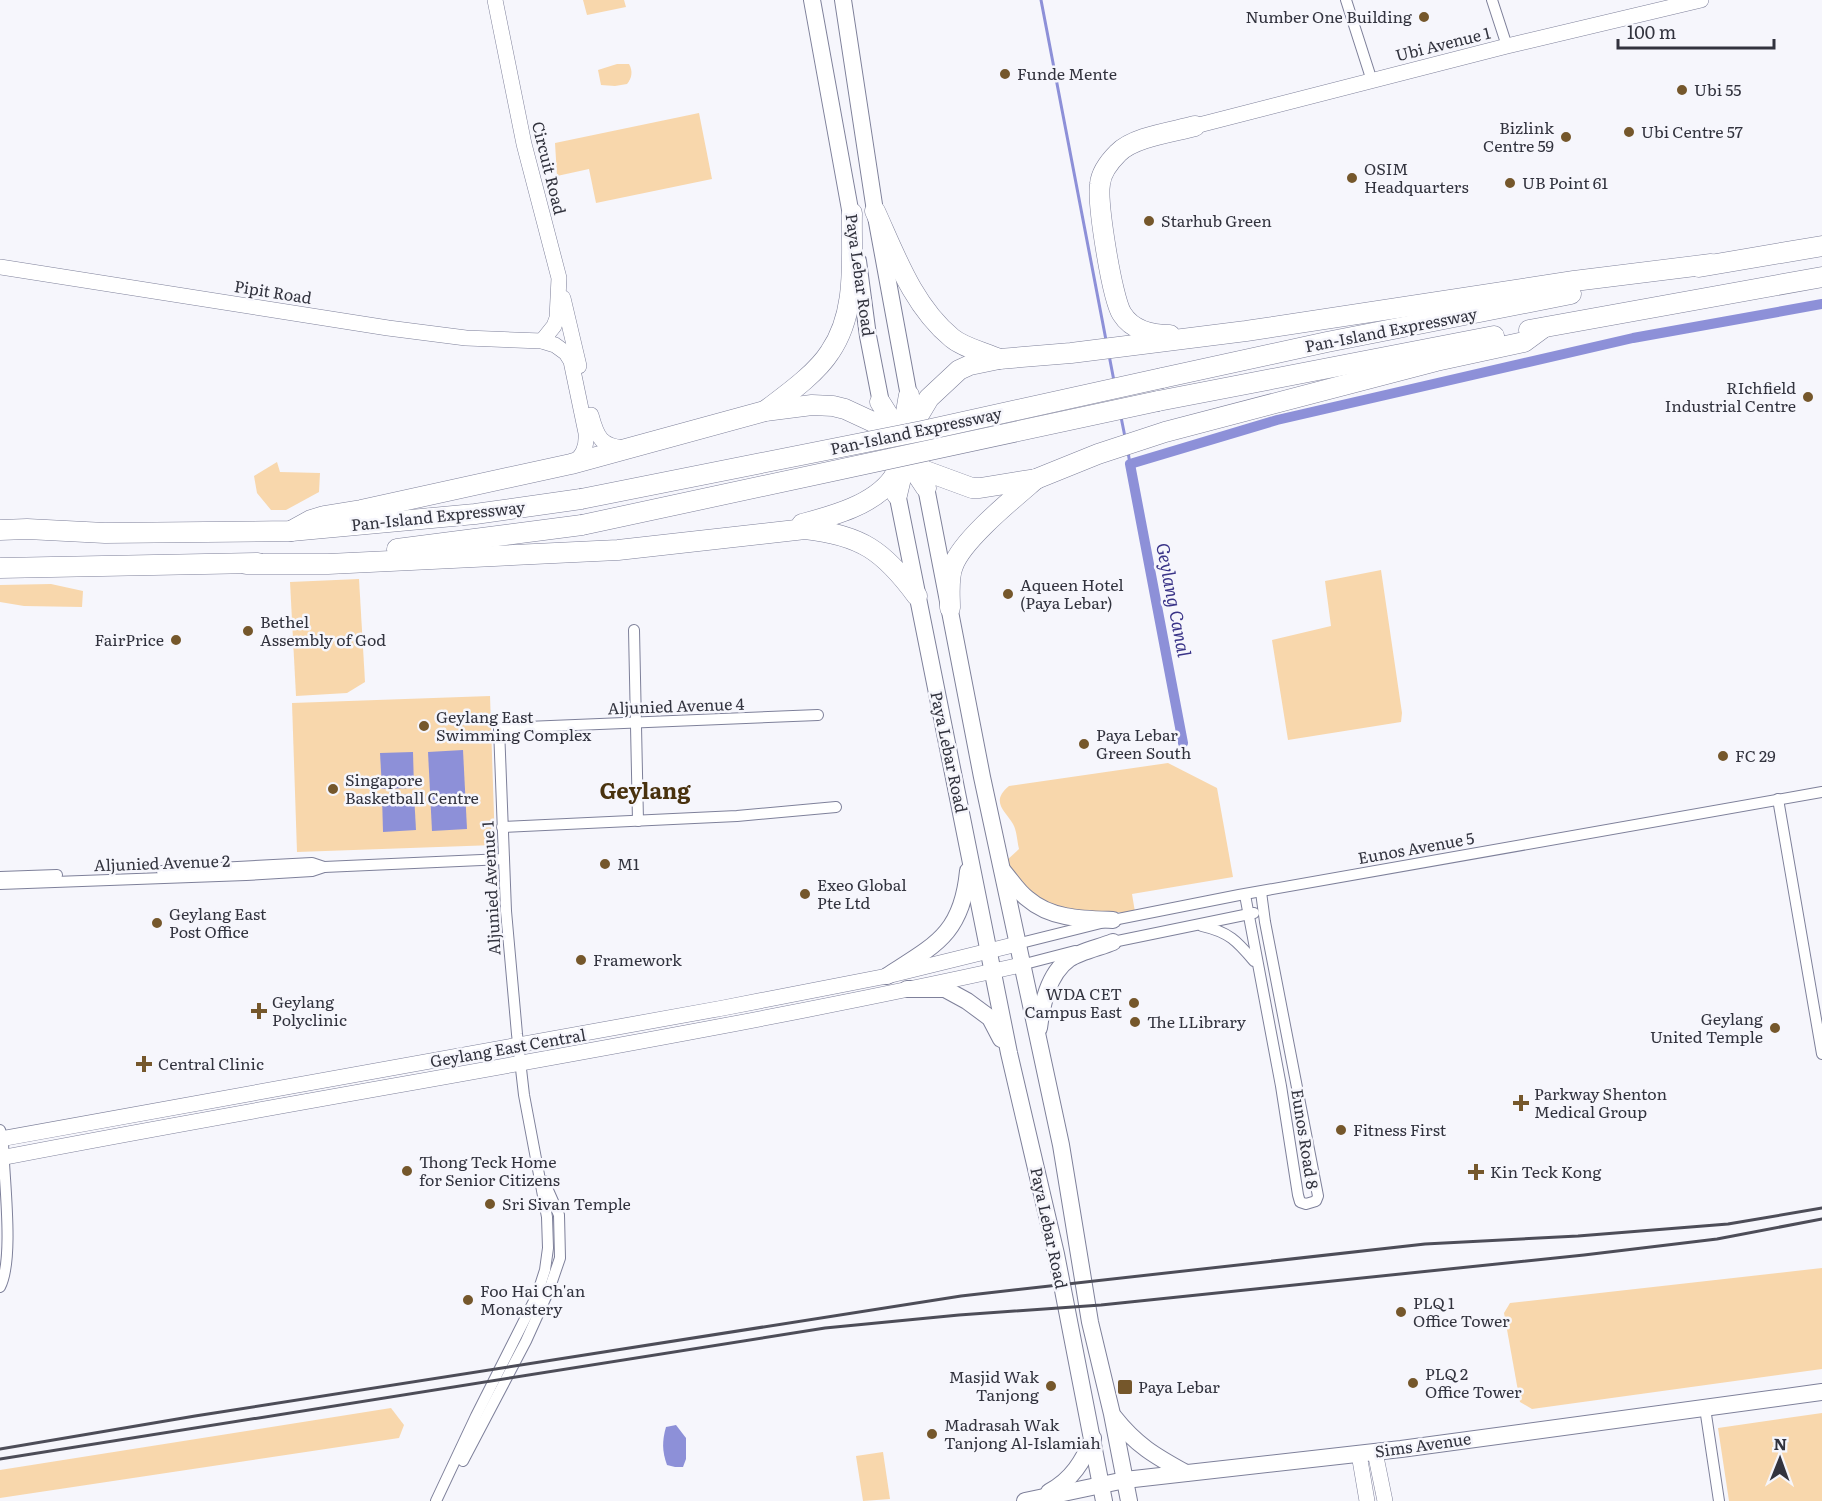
<svg xmlns="http://www.w3.org/2000/svg" width="1822" height="1501" viewBox="0 0 1822 1501" font-family="Literata,serif">
<style>
.green{fill:#f8d7ac}
.water{fill:#8d90d8}
.lines{fill:none;stroke-linecap:round;stroke-linejoin:round}
.stream{stroke:#8d90d8;stroke-width:3}
.canal{stroke:#8d90d8;stroke-width:10}
.street-casing{stroke:#7e809a;stroke-width:12}
.secondary-casing{stroke:#7e809a;stroke-width:16}
.primary-casing{stroke:#7e809a;stroke-width:18}
.highway-casing{stroke:#7e809a;stroke-width:21}
.street{stroke:#fff;stroke-width:10}
.secondary{stroke:#fff;stroke-width:15}
.primary{stroke:#fff;stroke-width:16}
.highway{stroke:#fff;stroke-width:20}
.rail{stroke:#4d4d58;stroke-width:3}
.highway-bridge-casing{stroke:#7e809a;stroke-width:21;stroke-linecap:butt}
.highway-bridge{stroke:#fff;stroke-width:20}
.poi-dot{fill:#75572b;stroke:#f6f6fc;stroke-width:2}
.labels{text-anchor:middle;stroke-width:5;stroke-linejoin:round;paint-order:stroke}
.poi-label{font-size:16px;fill:#32333e;stroke:#f6f6fc;text-anchor:start}
.street-label{font-size:16px;fill:#32333e;stroke:#f6f6fc}
.water-label{font-size:18px;font-style:italic;fill:#3a3488;stroke:#f6f6fc}
.district-label{font-size:22px;font-weight:bold;fill:#49320e;stroke:#f6f6fc}
</style>
<rect width="100%" height="100%" fill="#f6f6fc"/>
<g class="green">
<path d="M583,0H624L626,7L587,15Z"/>
<path d="M617,64H629C633,71 632,78 627,84L615,86L601,85L598,70Z"/>
<path d="M699,113L712,179L596,203L589,169L557,176L555,143Z"/>
<path d="M277,462L280,472L320,473L319,492L286,510H271L257,493L254,476Z"/>
<path d="M1381,570L1402,713L1401,722L1288,740L1272,640L1331,626L1325,581Z"/>
<path d="M359,579L365,682L347,693L296,696L290,582Z"/>
<path d="M51,584L83,591L82,607L24,606L0,602V585Z"/>
<path d="M490,696L495,845L297,852L292,703Z"/>
<path d="M1168,763L1217,788L1233,877L1132,894L1135,912L1080,913L1038,902L1007,870L1006,861L1019,849C1017,841 1017,831 1013,824C1005,810 990,802 1009,786Z"/>
<path d="M1822,1268V1369L1532,1409L1520,1402L1504,1313L1510,1303Z"/>
<path d="M391,1408L404,1425L399,1438L0,1498V1470Z"/>
<path d="M1822,1413V1501H1729L1718,1428Z"/>
<path d="M883,1452L890,1499L863,1501L856,1456Z"/>
</g>
<g class="water">
<path d="M463,750L467,829L432,831L428,752Z"/>
<path d="M413,752L414,788L382,789L380,753Z"/>
<path d="M414,794L416,830L383,832L382,796Z"/>
<path d="M676,1425L686,1438V1459L683,1467H675L667,1465C662,1451 662,1441 666,1427Z"/>
</g>
<g class="lines">
<g class="stream">
<path d="M1041,0L1106,340"/>
<path d="M1109,355L1114,381"/>
<path d="M1121,417L1125,437"/>
<path d="M1128,452L1130,464"/>
</g>
<path class="canal" d="M1183,743L1130,464L1277,420L1633,338L1822,304"/>
<g class="street-casing">
<g id="street">
<path d="M1346,0L1372,81"/>
<path d="M1492,0L1507,46"/>
<path d="M634,630L638,821"/>
<path d="M1778,799L1822,1054"/>
<path d="M502,827L737,816L836,807"/>
<path d="M162,871L312,863L324,867"/>
<path d="M0,877L57,875"/>
<path d="M0,884L246,875L312,871L324,867L504,859"/>
<path d="M1245,895L1281,1086L1298,1195L1300,1202L1306,1204L1316,1201L1318,1196L1265,922L1261,892"/>
<path d="M1202,926C1229,932 1237,941 1254,961"/>
<path d="M1108,943L1254,913"/>
<path d="M1017,944L1113,920L1239,895L1822,792"/>
<path d="M1021,965L1075,951"/>
<path d="M0,1130L3,1139C3,1174 15,1258 0,1287"/>
<path d="M1705,1408L1719,1501"/>
<path d="M463,1461L526,1341L549,1290L560,1258L559,1215L544,1181"/>
<path d="M436,1501L476,1416L537,1295L545,1270L548,1248L547,1217L524,1095L517,1034L506,911L499,728L818,715"/>
</g>
</g>
<g class="secondary-casing">
<g id="secondary">
<path d="M495,0L524,144L559,278L557,318L554,326L542,341"/>
<path d="M1195,126L1507,46L1701,0"/>
<path d="M0,267L388,328L466,338L542,341L555,345L566,353L571,361L586,433C587,447 583,457 571,464"/>
<path d="M563,298L579,366"/>
<path d="M591,415C597,437 601,447 626,448"/>
<path d="M0,1139L723,1008L887,976L1017,944"/>
<path d="M0,1158C340,1092 683,1040 1021,965"/>
<path d="M1375,1452L1385,1501"/>
<path d="M1359,1454L1367,1501"/>
</g>
</g>
<g class="primary-casing">
<g id="primary">
<path d="M812,0L853,226"/>
<path d="M843,0L875,211L911,407"/>
<path d="M858,261L868,336L883,413"/>
<path d="M924,477L982,777L1061,1145L1090,1322L1112,1414L1129,1501"/>
<path d="M895,483L1009,1053L1056,1254L1104,1501"/>
<path d="M1003,871C1011,880 1018,892 1028,899C1051,919 1083,919 1113,920"/>
<path d="M887,976C935,945 962,934 968,871"/>
<path d="M907,989H945L967,1001L990,1018L1001,1039"/>
<path d="M1039,1028C1042,1005 1048,974 1069,959C1079,952 1101,947 1113,942"/>
<path d="M1114,1417C1136,1445 1155,1456 1186,1473"/>
<path d="M1049,1492C1072,1480 1083,1461 1093,1438"/>
<path d="M1025,1501L1125,1480L1401,1449L1822,1392"/>
</g>
</g>
<g class="highway-casing">
<g id="highway">
<path d="M875,211C895,255 913,306 952,338C964,348 984,352 999,359"/>
<path d="M1699,267L1822,246"/>
<path d="M1529,330L1822,277"/>
<path d="M1170,335C1152,335 1132,330 1122,314C1112,299 1097,203 1100,184C1101,173 1110,161 1118,153C1133,137 1173,132 1195,126"/>
<path d="M1162,378L1327,342L1571,294"/>
<path d="M1158,401L1494,336"/>
<path d="M880,402L923,470L972,488H980L1036,479L1098,454L1165,432L1436,361L1524,342L1543,328"/>
<path d="M765,411C786,395 816,374 830,352C858,311 851,259 852,213"/>
<path d="M897,495L914,423L929,398L959,370L970,365L999,359L1071,353L1246,331L1574,281L1711,264"/>
<path d="M802,524C832,516 874,505 893,478C898,471 906,409 909,395"/>
<path d="M0,530L27,529L105,533L291,531L475,514L581,499"/>
<path d="M291,531L311,520L324,516L361,510L571,464L765,411L812,405L833,406L845,409L886,428L926,488"/>
<path d="M397,549L582,525"/>
<path d="M246,564H328L618,550L805,529C861,535 884,551 917,596"/>
<path d="M0,568L258,563"/>
<path d="M950,608C950,595 948,578 953,566C962,540 1014,498 1036,479"/>
</g>
</g>
<use href="#street" class="street"/>
<use href="#secondary" class="secondary"/>
<use href="#primary" class="primary"/>
<use href="#highway" class="highway"/>
<g class="rail">
<path d="M0,1449L195,1416L961,1296L1425,1244L1578,1236L1728,1224L1822,1208"/>
<path d="M0,1459L825,1328L959,1315L1101,1305L1584,1255L1717,1239L1822,1219"/>
</g>
<g class="highway-bridge-casing">
<g id="highway-bridge">
<path d="M581,499L922,431L1162,378"/>
<path d="M582,525L1158,401"/>
</g>
</g>
<use href="#highway-bridge" class="highway-bridge"/>
</g>
<g class="poi-dot">
<circle cx="1424" cy="17" r="6"/>
<circle cx="1005" cy="74" r="6"/>
<circle cx="1682" cy="90" r="6"/>
<circle cx="1629" cy="132" r="6"/>
<circle cx="1566" cy="137" r="6"/>
<circle cx="1352" cy="178" r="6"/>
<circle cx="1510" cy="183" r="6"/>
<circle cx="1149" cy="221" r="6"/>
<circle cx="1808" cy="397" r="6"/>
<circle cx="1008" cy="594" r="6"/>
<circle cx="248" cy="631" r="6"/>
<circle cx="176" cy="640" r="6"/>
<circle cx="424" cy="726" r="6"/>
<circle cx="1084" cy="744" r="6"/>
<circle cx="1723" cy="756" r="6"/>
<circle cx="333" cy="789" r="6"/>
<circle cx="605" cy="864" r="6"/>
<circle cx="805" cy="894" r="6"/>
<circle cx="157" cy="923" r="6"/>
<circle cx="581" cy="960" r="6"/>
<circle cx="1134" cy="1003" r="6"/>
<path d="M256 1002h6v6h6v6h-6v6h-6v-6h-6v-6h6z"/>
<circle cx="1135" cy="1022" r="6"/>
<circle cx="1775" cy="1028" r="6"/>
<path d="M141 1055h6v6h6v6h-6v6h-6v-6h-6v-6h6z"/>
<path d="M1518 1094h6v6h6v6h-6v6h-6v-6h-6v-6h6z"/>
<circle cx="1341" cy="1130" r="6"/>
<circle cx="407" cy="1171" r="6"/>
<path d="M1473 1163h6v6h6v6h-6v6h-6v-6h-6v-6h6z"/>
<circle cx="490" cy="1204" r="6"/>
<circle cx="468" cy="1300" r="6"/>
<circle cx="1401" cy="1312" r="6"/>
<circle cx="1413" cy="1383" r="6"/>
<circle cx="1051" cy="1386" r="6"/>
<rect x="1117" y="1379" width="16" height="16" rx="3"/>
<circle cx="932" cy="1434" r="6"/>
</g>
<g class="labels">
<g class="poi-label">
<text x="1412" y="23" text-anchor="end">Number One Building</text>
<text x="1017" y="80">Funde Mente</text>
<text x="1694" y="96">Ubi 55</text>
<text x="1554" y="134" text-anchor="end">Bizlink<tspan x="1554" dy="18">Centre 59</tspan></text>
<text x="1641" y="138">Ubi Centre 57</text>
<text x="1364" y="175">OSIM<tspan x="1364" dy="18">Headquarters</tspan></text>
<text x="1522" y="189">UB Point 61</text>
<text x="1161" y="227">Starhub Green</text>
<text x="1796" y="394" text-anchor="end">RIchfield<tspan x="1796" dy="18">Industrial Centre</tspan></text>
<text x="1020" y="591">Aqueen Hotel<tspan x="1020" dy="18">(Paya Lebar)</tspan></text>
<text x="260" y="628">Bethel<tspan x="260" dy="18">Assembly of God</tspan></text>
<text x="164" y="646" text-anchor="end">FairPrice</text>
<text x="436" y="723">Geylang East<tspan x="436" dy="18">Swimming Complex</tspan></text>
<text x="1096" y="741">Paya Lebar<tspan x="1096" dy="18">Green South</tspan></text>
<text x="1735" y="762">FC 29</text>
<text x="345" y="786">Singapore<tspan x="345" dy="18">Basketball Centre</tspan></text>
<text x="617" y="870">M1</text>
<text x="817" y="891">Exeo Global<tspan x="817" dy="18">Pte Ltd</tspan></text>
<text x="169" y="920">Geylang East<tspan x="169" dy="18">Post Office</tspan></text>
<text x="593" y="966">Framework</text>
<text x="1122" y="1000" text-anchor="end">WDA CET<tspan x="1122" dy="18">Campus East</tspan></text>
<text x="272" y="1008">Geylang<tspan x="272" dy="18">Polyclinic</tspan></text>
<text x="1763" y="1025" text-anchor="end">Geylang<tspan x="1763" dy="18">United Temple</tspan></text>
<text x="1147" y="1028">The LLibrary</text>
<text x="158" y="1070">Central Clinic</text>
<text x="1534" y="1100">Parkway Shenton<tspan x="1534" dy="18">Medical Group</tspan></text>
<text x="1353" y="1136">Fitness First</text>
<text x="419" y="1168">Thong Teck Home<tspan x="419" dy="18">for Senior Citizens</tspan></text>
<text x="1490" y="1178">Kin Teck Kong</text>
<text x="502" y="1210">Sri Sivan Temple</text>
<text x="480" y="1297">Foo Hai Ch'an<tspan x="480" dy="18">Monastery</tspan></text>
<text x="1413" y="1309">PLQ 1<tspan x="1413" dy="18">Office Tower</tspan></text>
<text x="1425" y="1380">PLQ 2<tspan x="1425" dy="18">Office Tower</tspan></text>
<text x="1039" y="1383" text-anchor="end">Masjid Wak<tspan x="1039" dy="18">Tanjong</tspan></text>
<text x="1138" y="1393">Paya Lebar</text>
<text x="944" y="1431">Madrasah Wak<tspan x="944" dy="18">Tanjong Al-Islamiah</tspan></text>
</g>
<g class="street-label">
<text transform="translate(1443 44) rotate(-14)" y="6">Ubi Avenue 1</text>
<text transform="translate(549 168) rotate(76)" y="6">Circuit Road</text>
<text transform="translate(860 275) rotate(82)" y="6">Paya Lebar Road</text>
<text transform="translate(273 292) rotate(9)" y="6">Pipit Road</text>
<text transform="translate(1391 330) rotate(-11)" y="6">Pan-Island Expressway</text>
<text transform="translate(916 431) rotate(-12)" y="6">Pan-Island Expressway</text>
<text transform="translate(438 516) rotate(-6)" y="6">Pan-Island Expressway</text>
<text transform="translate(676 706) rotate(-2)" y="6">Aljunied Avenue 4</text>
<text transform="translate(949 752) rotate(78)" y="6">Paya Lebar Road</text>
<text transform="translate(1416 848) rotate(-10)" y="6">Eunos Avenue 5</text>
<text transform="translate(162 863) rotate(-2)" y="6">Aljunied Avenue 2</text>
<text transform="translate(491 888) rotate(-93)" y="6">Aljunied Avenue 1</text>
<text transform="translate(508 1048) rotate(-10)" y="6">Geylang East Central</text>
<text transform="translate(1305 1139) rotate(81)" y="6">Eunos Road 8</text>
<text transform="translate(1049 1228) rotate(78)" y="6">Paya Lebar Road</text>
<text transform="translate(1423 1445) rotate(-8)" y="6">Sims Avenue</text>
</g>
<g class="water-label">
<text transform="translate(1173 600) rotate(79)" y="6">Geylang Canal</text>
</g>
<g class="district-label">
<text x="645" y="799">Geylang</text>
</g>
</g>
<g transform="translate(1780 1459) rotate(1)" stroke="#f6f6fc" stroke-width="4.5" paint-order="stroke">
<path d="M0-4.5L10 22L0 15L-10 22Z" fill="#32333e"/>
<text y="-9" font-size="16" font-weight="bold" text-anchor="middle" fill="#32333e">N</text>
</g>
<path d="M1618 39v9h156v-9" fill="none" stroke="#32333e" stroke-width="3"/>
<text x="1627" y="39" font-size="18" fill="#32333e" stroke="#f6f6fc" stroke-width="4.5" paint-order="stroke">100 m</text>
</svg>
